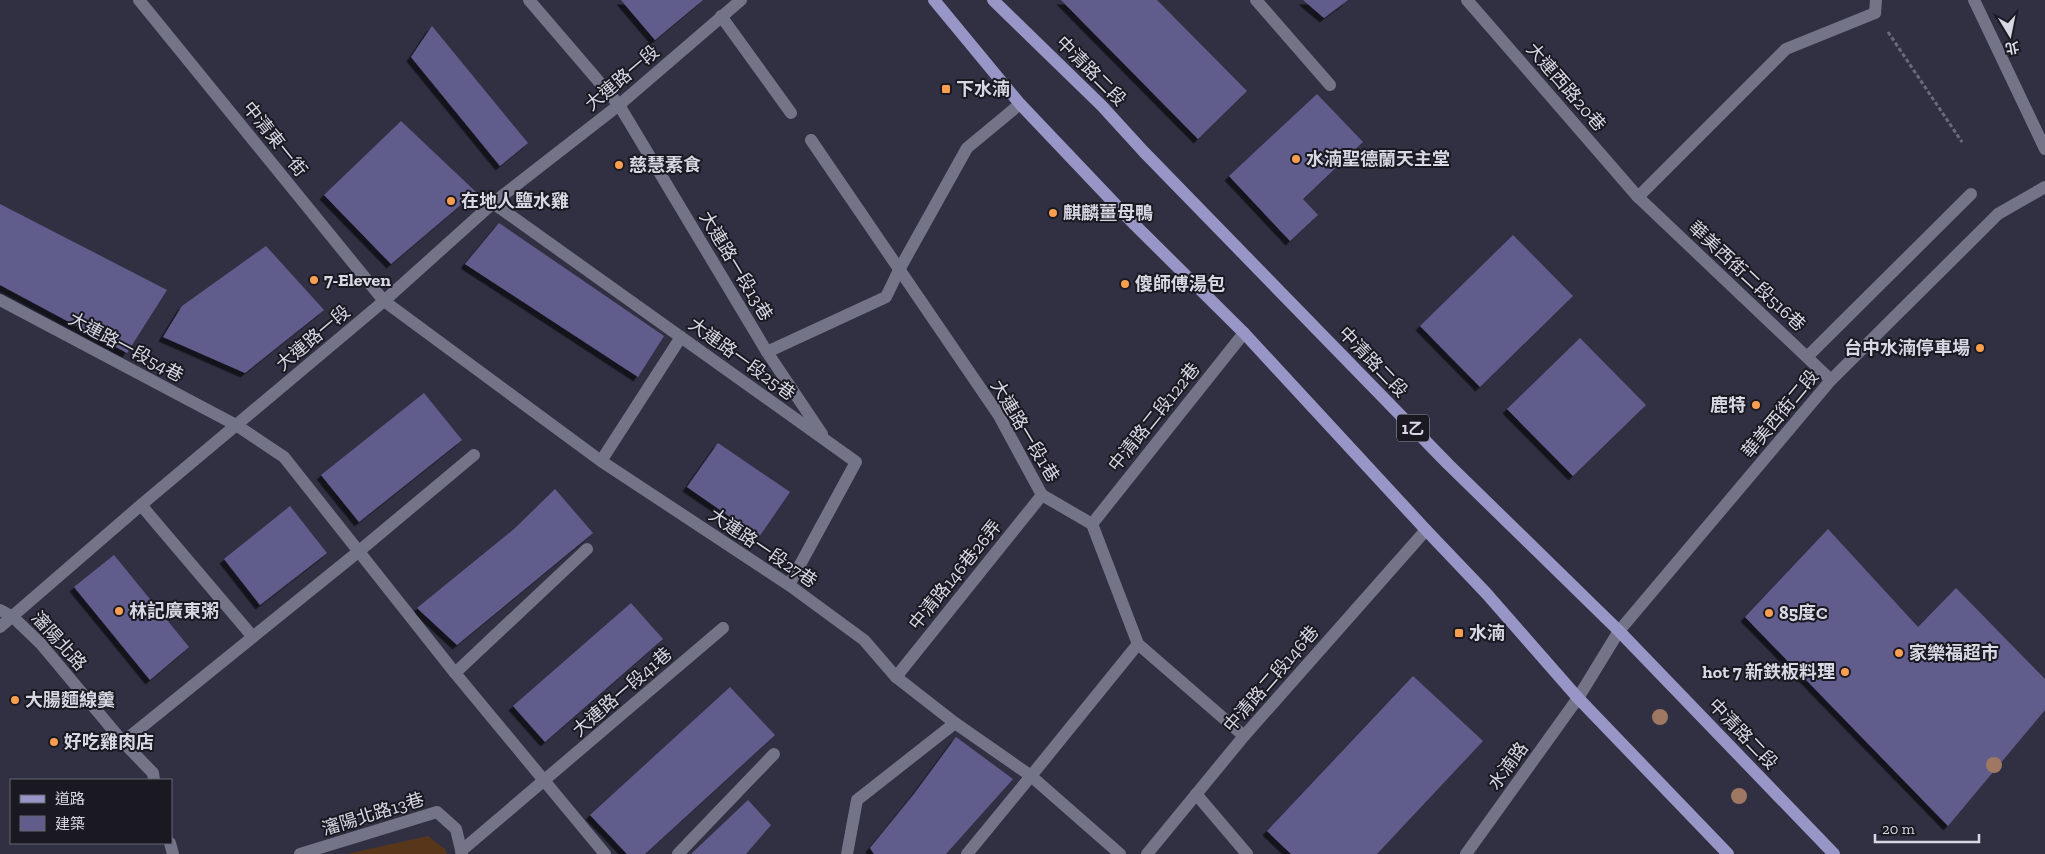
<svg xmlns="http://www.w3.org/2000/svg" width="2045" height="854" viewBox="0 0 2045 854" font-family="'Zilla Slab','Noto Sans TC',serif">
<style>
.green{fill:#57361a}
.building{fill:#605c8c;filter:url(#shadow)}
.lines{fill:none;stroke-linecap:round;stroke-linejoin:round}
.path{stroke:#6a6a7a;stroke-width:3;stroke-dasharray:4 2.5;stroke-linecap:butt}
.service{stroke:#747489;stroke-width:12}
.minor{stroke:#747489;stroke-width:12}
.primary{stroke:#9896c6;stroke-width:12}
.tree{fill:#9e7862}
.poi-dot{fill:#fa9f4f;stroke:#1a1922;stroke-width:2}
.labels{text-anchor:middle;stroke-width:4;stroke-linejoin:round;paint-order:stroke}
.shield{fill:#1a1922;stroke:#9f9faa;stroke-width:1}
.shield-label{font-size:16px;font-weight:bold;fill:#d8d8e4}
.street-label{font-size:18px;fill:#d8d8e4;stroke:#1a1922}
.poi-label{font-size:18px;font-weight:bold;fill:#d8d8e4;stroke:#1a1922;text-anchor:start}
</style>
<defs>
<filter id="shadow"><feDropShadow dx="-4.5" dy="4.5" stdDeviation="0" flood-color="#0009"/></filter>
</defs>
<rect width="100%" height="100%" fill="#313043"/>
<path class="green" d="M428,836L446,850L447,854H347Z"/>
<g class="building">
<path d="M621,0H703L655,40Z"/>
<path d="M1061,0H1157L1247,91L1198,139Z"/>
<path d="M1303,0H1348L1324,18Z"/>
<path d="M432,26L528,143L500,166L411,57Z"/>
<path d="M1317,94L1363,142L1303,199L1318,215L1290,241L1229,176Z"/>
<path d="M401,121L476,192L391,264L324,195Z"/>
<path d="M0,204L167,290L127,353L0,285Z"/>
<path d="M499,223L664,336L638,377L465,264Z"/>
<path d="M1513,235L1573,296L1480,387L1420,326Z"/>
<path d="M266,246L324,310L245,373L163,337L182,306Z"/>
<path d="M1580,338L1646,405L1573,476L1507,409Z"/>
<path d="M424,393L462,440L359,522L321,475Z"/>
<path d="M718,443L790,492L759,537L687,487Z"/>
<path d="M555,489L593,533L457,645L417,608L514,529Z"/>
<path d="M290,506L327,553L260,605L224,559Z"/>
<path d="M1828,529L1918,627L1956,588L2045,679V710L1948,826L1745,617Z"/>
<path d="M114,555L189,647L150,680L74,587Z"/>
<path d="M631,603L663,639L545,742L513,706Z"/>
<path d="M1413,676L1483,741L1377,854H1291L1267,831Z"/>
<path d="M730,687L775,735L645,854H627L590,815Z"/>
<path d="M956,737L1013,779L946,854H874L870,848L914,794Z"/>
<path d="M748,800L771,825L746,854H691Z"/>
</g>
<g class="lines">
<path class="path" d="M1888,32L1962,142"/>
<g class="service">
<path d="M529,0L619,105L767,352L822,434"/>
<path d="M1256,0L1330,85"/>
<path d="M1467,0L1638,197L1786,49L1875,13"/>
<path d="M493,203L856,462L789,585"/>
<path d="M0,300L236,425"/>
<path d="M384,301L601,461L789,585L864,640L896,677L955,723L1031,776L1120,854"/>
<path d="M767,352L886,297L899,270L967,148L1020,104"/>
<path d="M1807,357L1971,194"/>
<path d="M601,461L681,337"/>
<path d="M141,505L253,637"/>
<path d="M455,673L587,549"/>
<path d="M896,677L1042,495"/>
<path d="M123,742L358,552L474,455"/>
<path d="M461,851L723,628"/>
<path d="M678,854L774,754"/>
<path d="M967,854L1031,776"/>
</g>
<g class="minor">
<path d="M139,0L384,301"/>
<path d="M1974,0L2045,149"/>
<path d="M1875,13L1876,0"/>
<path d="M721,16L791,113"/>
<path d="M811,140L998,414L1042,495L1092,524L1138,644L1244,736"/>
<path d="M1638,197L1831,380"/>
<path d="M236,425L284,457L455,673L605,854"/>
<path d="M1092,524L1244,333"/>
<path d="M0,610L13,617L41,644L123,742L153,773L154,780"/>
<path d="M0,627L141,505L384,301L493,203L619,105L741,0"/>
<path d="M1031,776L1138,644"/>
<path d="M1196,794L1247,854"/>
<path d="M170,843L173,854"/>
<path d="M300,854L437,812L456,829L462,854"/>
<path d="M847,854L857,800L955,723"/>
<path d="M1147,854L1244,736L1426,530"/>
<path d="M1466,854L1578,698L1619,631L1831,380L1998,214L2045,187"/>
</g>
<g class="primary">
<path d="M934,0L1020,104L1135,225L1244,333L1426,530L1486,593L1578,698L1728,854"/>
<path d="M993,0L1102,106L1144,152L1448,464L1619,631L1834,854"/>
</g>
</g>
<g class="tree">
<circle cx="1660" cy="717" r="8"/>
<circle cx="1994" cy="765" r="8"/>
<circle cx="1739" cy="796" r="8"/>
</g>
<g class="poi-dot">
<rect x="941" y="84" width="10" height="10" rx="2.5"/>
<circle cx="1296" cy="159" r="5"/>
<circle cx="619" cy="165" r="5"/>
<circle cx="451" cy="201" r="5"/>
<circle cx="1053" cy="213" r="5"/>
<circle cx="314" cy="280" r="5"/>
<circle cx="1125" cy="284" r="5"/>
<circle cx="1980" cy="348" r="5"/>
<circle cx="1756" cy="405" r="5"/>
<circle cx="119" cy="611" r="5"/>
<circle cx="1769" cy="613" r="5"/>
<rect x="1454" y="628" width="10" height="10" rx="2.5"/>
<circle cx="1899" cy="653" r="5"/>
<circle cx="1845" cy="672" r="5"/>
<circle cx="15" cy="700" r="5"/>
<circle cx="54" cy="742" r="5"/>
</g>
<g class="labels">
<rect class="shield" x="1397" y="414.5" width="32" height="27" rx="4"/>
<g class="shield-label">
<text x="1413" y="434">1乙</text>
</g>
<g class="street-label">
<text transform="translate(1091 71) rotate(45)" y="6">中清路二段</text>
<text transform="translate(622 78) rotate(-40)" y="6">大連路一段</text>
<text transform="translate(1566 87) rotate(49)" y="6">大連西路20巷</text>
<text transform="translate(275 139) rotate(51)" y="6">中清東一街</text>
<text transform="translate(736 266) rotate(59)" y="6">大連路一段13巷</text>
<text transform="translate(1747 276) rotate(43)" y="6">華美西街二段516巷</text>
<text transform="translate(313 338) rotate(-40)" y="6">大連路一段</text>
<text transform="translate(126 347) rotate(28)" y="6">大連路一段54巷</text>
<text transform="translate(742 359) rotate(36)" y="6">大連路一段25巷</text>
<text transform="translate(1373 362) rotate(46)" y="6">中清路二段</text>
<text transform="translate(1780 414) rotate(-50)" y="6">華美西街二段</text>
<text transform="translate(1154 417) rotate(-51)" y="6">中清路二段122巷</text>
<text transform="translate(1025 431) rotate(59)" y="6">大連路一段1巷</text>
<text transform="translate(763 548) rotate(34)" y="6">大連路一段27巷</text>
<text transform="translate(955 575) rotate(-51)" y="6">中清路146巷26弄</text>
<text transform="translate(59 641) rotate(48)" y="6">瀋陽北路</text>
<text transform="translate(1271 679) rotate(-49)" y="6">中清路二段146巷</text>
<text transform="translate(622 692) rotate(-41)" y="6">大連路一段41巷</text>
<text transform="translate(1743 734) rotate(46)" y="6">中清路二段</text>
<text transform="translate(1508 766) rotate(-54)" y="6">水湳路</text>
<text transform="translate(373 814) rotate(-17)" y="6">瀋陽北路13巷</text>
</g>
<g class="poi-label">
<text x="956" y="95">下水湳</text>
<text x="1306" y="165">水湳聖德蘭天主堂</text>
<text x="629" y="171">慈慧素食</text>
<text x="461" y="207">在地人鹽水雞</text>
<text x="1063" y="219">麒麟薑母鴨</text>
<text x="324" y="286">7-Eleven</text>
<text x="1135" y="290">傻師傅湯包</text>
<text x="1970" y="354" text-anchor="end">台中水湳停車場</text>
<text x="1746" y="411" text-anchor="end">鹿特</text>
<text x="129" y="617">林記廣東粥</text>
<text x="1779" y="619">85度C</text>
<text x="1469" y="639">水湳</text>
<text x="1909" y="659">家樂福超市</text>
<text x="1835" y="678" text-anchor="end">hot 7 新鉄板料理</text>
<text x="25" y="706">大腸麵線羹</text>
<text x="64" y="748">好吃雞肉店</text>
</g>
</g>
<rect x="10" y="779" width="162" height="65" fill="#1a1922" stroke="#666570"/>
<rect x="20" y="795" width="25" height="8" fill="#9896c6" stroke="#666570"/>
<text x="55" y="804" font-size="15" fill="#d8d8e4">道路</text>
<rect x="20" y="816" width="25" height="15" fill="#605c8c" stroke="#666570"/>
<text x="55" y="829" font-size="15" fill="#d8d8e4">建築</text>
<g transform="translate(2010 35) rotate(170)" stroke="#1a1922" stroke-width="4" paint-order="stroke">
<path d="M0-4L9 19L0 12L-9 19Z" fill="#d8d8e4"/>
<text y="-8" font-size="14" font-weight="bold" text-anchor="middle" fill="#d8d8e4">北</text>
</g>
<path d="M1875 834v8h104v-8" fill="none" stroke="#d8d8e4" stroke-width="2.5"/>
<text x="1882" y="834" font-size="15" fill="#d8d8e4" stroke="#1a1922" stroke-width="4" paint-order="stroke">20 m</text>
</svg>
